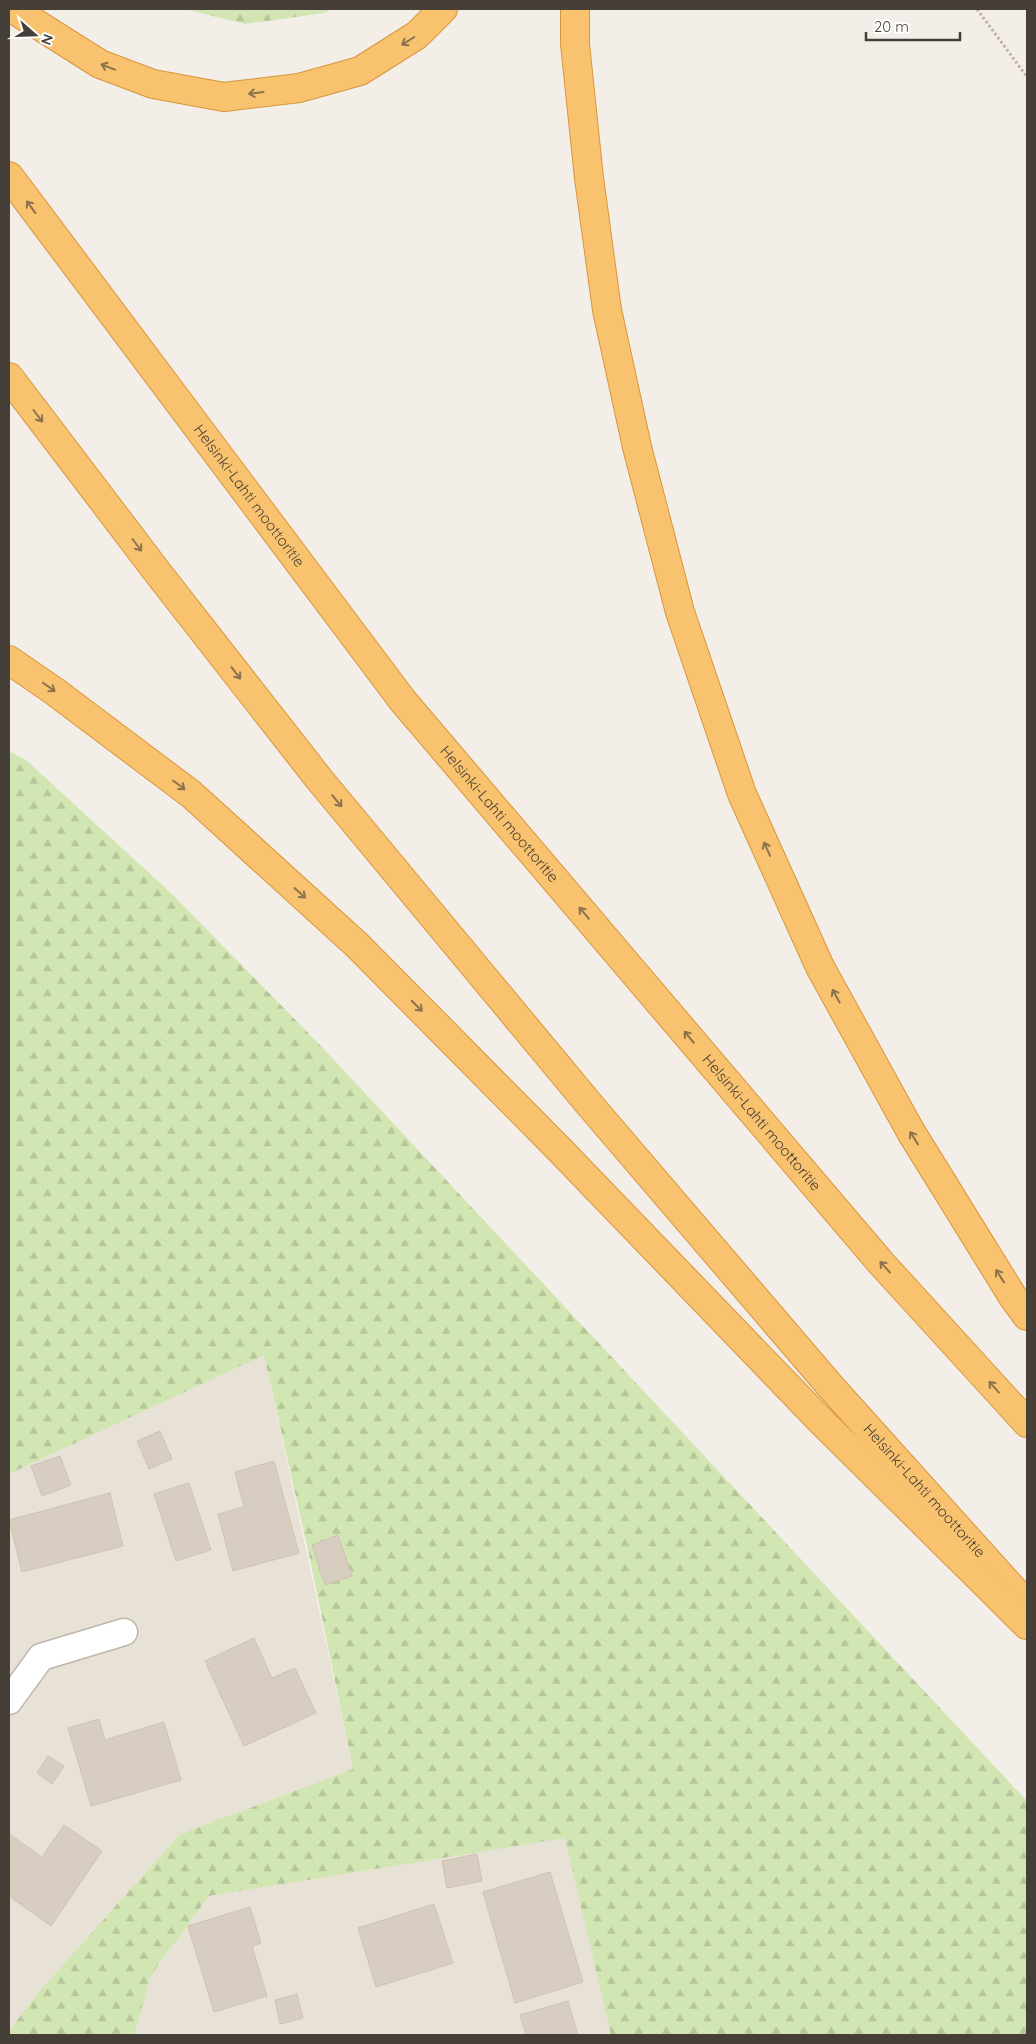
<svg xmlns="http://www.w3.org/2000/svg" width="1036" height="2044" viewBox="0 0 1036 2044" font-family="Quicksand,sans-serif">
<style>
.residential{fill:#e7e1d6}
.forest{fill:url(#forest-firs)}
.building{fill:#d7cdc1;stroke:#cfc2b1}
.lines{fill:none;stroke-linecap:round;stroke-linejoin:round}
.street-casing{stroke:#beb6ab;stroke-width:29}
.highway-casing{stroke:#d7963e;stroke-width:30}
.path{stroke:#bfb19d;stroke-width:3;stroke-dasharray:2.5 2.5;stroke-linecap:butt}
.street{stroke:#fff;stroke-width:26}
.highway{stroke:#f8c26e;stroke-width:28}
.oneway{stroke:#8d734d}
.labels{text-anchor:middle;stroke-width:4;stroke-linejoin:round;paint-order:stroke}
.street-label{font-size:15px;fill:#463f37;stroke:#fff}
</style>
<defs>
<pattern id="forest-firs" width="22" height="20" patternUnits="userSpaceOnUse" patternTransform="scale(1.25)"><rect width="22" height="20" fill="#d1e6b2"/><path d="M5 1l3.5 6h-7zM16 11l3.5 6h-7z" fill="#b5c69a"/></pattern>
</defs>
<rect width="100%" height="100%" fill="#f3efe8"/>
<g class="residential">
<path d="M264,1355L353,1769L180,1834L37,1994L9,2031V1474Z"/>
<path d="M566,1837L611,2035H134L151,1975L209,1896Z"/>
</g>
<g class="forest">
<path d="M184,9H331L325,13L245,24Z"/>
<path d="M9,751L26,760L173,895L320,1045L1027,1801V2035H611L565,1838L209,1896L151,1975L134,2035H9V2031L37,1994L180,1834L353,1769L310,1559L264,1355L9,1474Z"/>
</g>
<g class="building">
<path d="M160,1431L172,1459L149,1469L137,1441Z"/>
<path d="M60,1456L71,1485L42,1496L31,1466Z"/>
<path d="M274,1461L299,1553L233,1571L218,1514L244,1507L235,1472Z"/>
<path d="M189,1483L211,1550L176,1561L154,1494Z"/>
<path d="M110,1493L123,1546L22,1572L9,1520Z"/>
<path d="M338,1535L352,1576L325,1585L312,1545Z"/>
<path d="M254,1638L272,1678L295,1668L316,1713L244,1746L205,1661Z"/>
<path d="M99,1719L105,1740L164,1722L181,1780L91,1806L68,1728Z"/>
<path d="M48,1756L64,1766L52,1784L37,1773Z"/>
<path d="M64,1825L102,1851L51,1926L9,1896V1834L42,1857Z"/>
<path d="M477,1854L482,1881L447,1888L442,1861Z"/>
<path d="M550,1872L583,1982L515,2003L483,1892Z"/>
<path d="M434,1904L453,1963L376,1987L358,1928Z"/>
<path d="M250,1907L261,1943L252,1946L267,1996L214,2012L188,1926Z"/>
<path d="M297,1994L303,2018L280,2024L275,2000Z"/>
<path d="M568,2001L578,2035H526L520,2015Z"/>
</g>
<g class="lines">
<g class="street-casing">
<path id="street" d="M9,1701L41,1657L124,1632"/>
</g>
<g class="highway-casing">
<g id="highway">
<path d="M13,9L100,64L153,84L224,97L299,88L360,71L417,35L443,9"/>
<path d="M575,9V44L589,178L607,310L637,447L680,612L742,794L820,967L911,1132L1013,1297L1027,1316"/>
<path id="s1" d="M9,176L403,701L881,1263L1027,1423"/>
<path id="s2" d="M9,377L158,573L319,779L589,1104L831,1387L1027,1605"/>
<path d="M9,660L54,691L191,794L357,945L557,1147L821,1421L1027,1625"/>
</g>
</g>
<path class="path" d="M977,9L1027,77"/>
<use href="#street" class="street"/>
<use href="#highway" class="highway"/>
</g>
<defs><path id="oneway-shaft" d="M-6 0H5M1.5-3L5.5 0L1.5 3" fill="none" stroke-width="1.6" stroke-linecap="round" stroke-linejoin="round" transform="scale(1.25)"/></defs>
<g class="oneway">
<use href="#oneway-shaft" transform="translate(408 41) rotate(148)"/>
<use href="#oneway-shaft" transform="translate(108 67) rotate(-159)"/>
<use href="#oneway-shaft" transform="translate(256 93) rotate(173)"/>
<use href="#oneway-shaft" transform="translate(31 207) rotate(-126)"/>
<use href="#oneway-shaft" transform="translate(38 416) rotate(53)"/>
<use href="#oneway-shaft" transform="translate(137 545) rotate(53)"/>
<use href="#oneway-shaft" transform="translate(236 673) rotate(52)"/>
<use href="#oneway-shaft" transform="translate(49 687) rotate(35)"/>
<use href="#oneway-shaft" transform="translate(179 785) rotate(37)"/>
<use href="#oneway-shaft" transform="translate(337 801) rotate(50)"/>
<use href="#oneway-shaft" transform="translate(767 849) rotate(-114)"/>
<use href="#oneway-shaft" transform="translate(300 893) rotate(42)"/>
<use href="#oneway-shaft" transform="translate(584 913) rotate(-130)"/>
<use href="#oneway-shaft" transform="translate(836 996) rotate(-119)"/>
<use href="#oneway-shaft" transform="translate(417 1006) rotate(45)"/>
<use href="#oneway-shaft" transform="translate(689 1037) rotate(-130)"/>
<use href="#oneway-shaft" transform="translate(914 1138) rotate(-122)"/>
<use href="#oneway-shaft" transform="translate(885 1267) rotate(-132)"/>
<use href="#oneway-shaft" transform="translate(1000 1276) rotate(-122)"/>
<use href="#oneway-shaft" transform="translate(994 1387) rotate(-132)"/>
</g>
<g class="labels">
<g class="street-label">
<text dy="5" stroke="none"><textPath href="#s1" startOffset="400">Helsinki-Lahti moottoritie</textPath></text>
<text dy="5" stroke="none"><textPath href="#s1" startOffset="805">Helsinki-Lahti moottoritie</textPath></text>
<text dy="5" stroke="none"><textPath href="#s1" startOffset="1210">Helsinki-Lahti moottoritie</textPath></text>
<text dy="5" stroke="none"><textPath href="#s2" startOffset="1442">Helsinki-Lahti moottoritie</textPath></text>
</g>
</g>
<rect width="1036" height="2044" fill="none" stroke="#463f37" stroke-width="20"/>
<g transform="translate(35 35) rotate(110)" stroke="#ffffff" stroke-width="4" paint-order="stroke">
<path d="M0-4L9 19L0 12L-9 19Z" fill="#463f37"/>
<text y="-8" font-size="14" font-weight="bold" text-anchor="middle" fill="#463f37">N</text>
</g>
<path d="M866 32v8h94v-8" fill="none" stroke="#463f37" stroke-width="2.5"/>
<text x="874" y="32" font-size="15" fill="#463f37" stroke="#ffffff" stroke-width="4" paint-order="stroke">20 m</text>
</svg>
